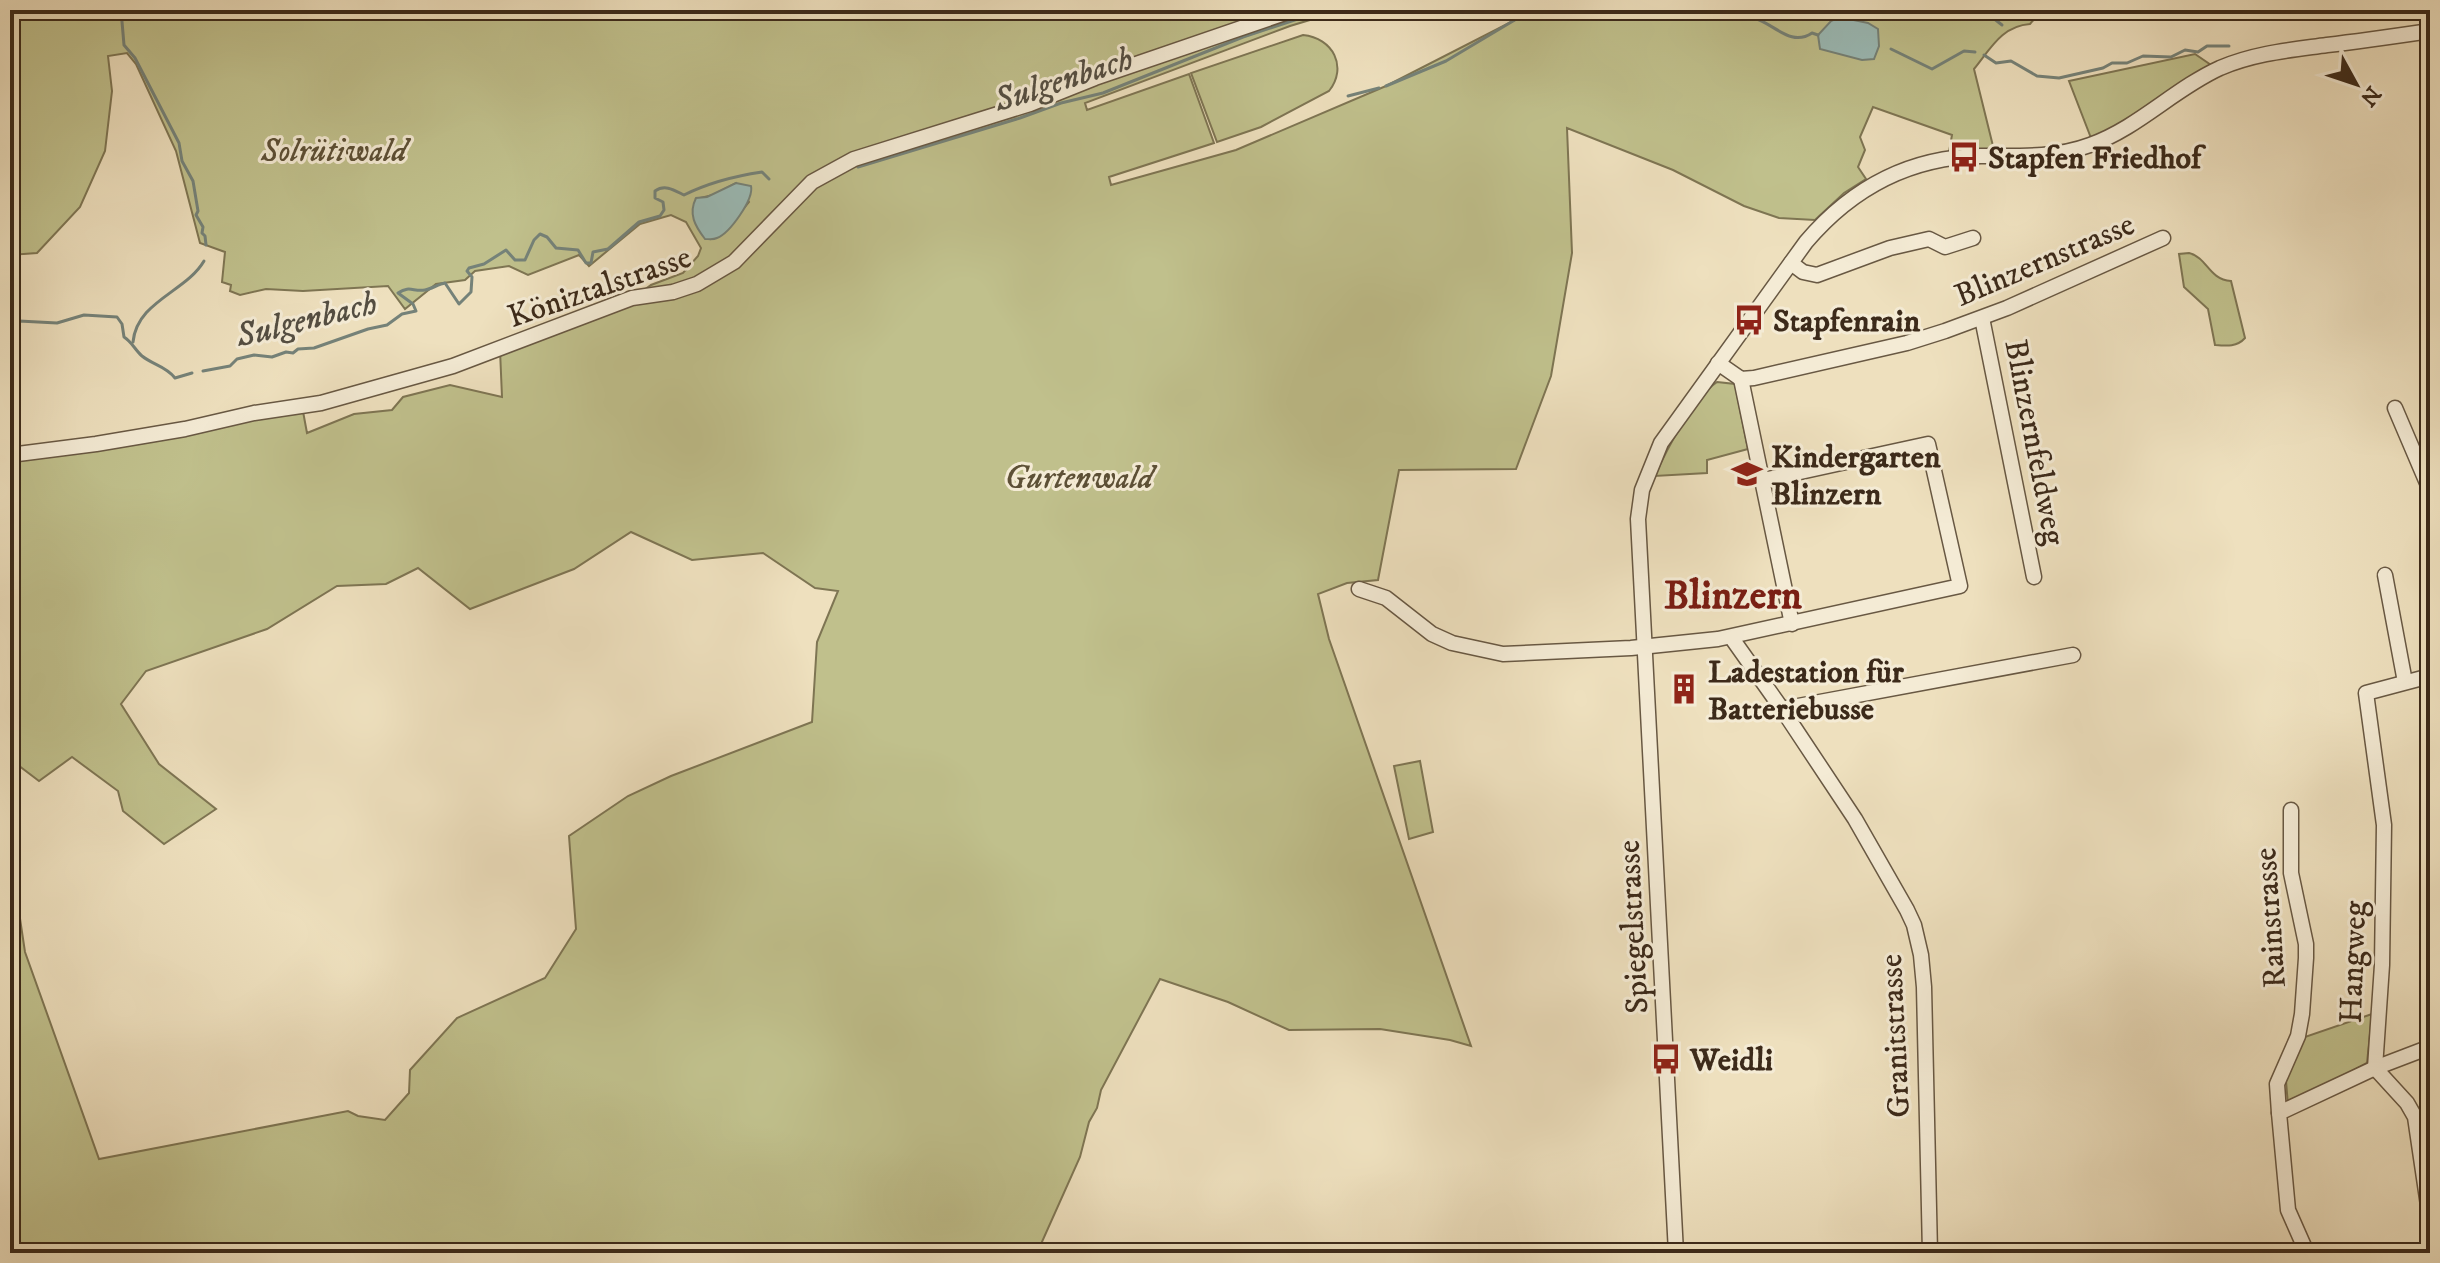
<svg xmlns="http://www.w3.org/2000/svg" width="2440" height="1263" viewBox="0 0 2440 1263" font-family="'IM FELL DW Pica',serif">
<style>
.green{fill:#c0c08c;stroke:#7e7553;stroke-width:2;fill-rule:evenodd}
.water{fill:#9bbcb8;stroke:#758279;stroke-width:2}
.lines{fill:none;stroke-linecap:round;stroke-linejoin:round}
.stream{stroke:#758279;stroke-width:3}
.minor-casing{stroke:#685843;stroke-width:17}
.minor{stroke:#f4ebd5;stroke-width:14}
.labels{text-anchor:middle;stroke-width:6;stroke-linejoin:round;paint-order:stroke}
.park-label{font-size:32px;font-style:italic;fill:#5d5036;stroke:#f4ebd5}
.poi-label{font-size:32px;font-weight:bold;fill:#3c2a1a;stroke:#f4ebd5;text-anchor:start}
.street-label{font-size:32px;fill:#3c2a1a;stroke:#f4ebd5}
.water-label{font-size:34px;font-style:italic;fill:#544e42;stroke:#f4ebd5}
.district-label{font-size:40px;font-weight:bold;fill:#7a1f14;stroke:#f4ebd5}
</style>
<rect width="100%" height="100%" fill="#eee0be"/>
<filter id="stains"><feTurbulence type="fractalNoise" baseFrequency=".0025" numOctaves="4"/><feColorMatrix values="0 0 0 0 .2 0 0 0 0 .09 0 0 0 0 .02 0 0 0 .5 -.17"/></filter>
<radialGradient id="worn" r=".72"><stop offset=".6" stop-color="#630" stop-opacity="0"/><stop offset="1" stop-color="#630" stop-opacity=".3"/></radialGradient>
<g class="green">
<path d="M10,10H1343L1290,26L1085,103L1087,110L1189,74L1214,143L1109,177L1111,185L1236,150L1386,86L1519,18L1526,10H2042L2030,24C2002,26 1991,48 1974,69L1994,150L1949,152L1952,135L1873,107L1860,137L1865,150L1858,167L1866,179L1844,193L1815,220L1779,218L1744,206L1673,170L1567,128L1572,253L1551,376L1516,469L1399,470L1378,580L1347,583L1318,594L1329,639L1471,1046L1450,1040L1380,1029L1289,1030L1228,1002L1160,979L1101,1090L1097,1108L1089,1122L1080,1157L1037,1253H10V893L16,892L25,952L99,1159L348,1111L358,1116L385,1120L409,1093L410,1070L457,1018L545,978L576,929L569,836L628,796L671,776L812,722L817,642L838,591L815,588L763,553L692,560L631,532L574,569L470,609L418,568L386,584L337,586L267,629L146,671L121,704L159,764L216,809L164,844L123,811L118,791L72,757L39,781L10,759V454L302,406L307,433L354,414L392,410L403,397L450,385L502,397L500,350L632,299L651,285L683,273L698,256L701,248L686,222L671,215L640,224L589,266L579,255L528,275L509,266L475,271L465,280L436,284L405,309L388,286L303,291L266,289L240,295L230,291L231,285L222,282L225,252L200,243L176,151L136,64L127,53L108,56L112,91L105,151L80,207L37,253L10,255ZM736,183L749,202L723,234L711,239L696,199L713,195Z"/>
<path d="M1303,35C1333,38 1348,67 1329,91L1261,127L1217,142L1191,73Z"/>
<path d="M2195,54L2211,65L2115,127L2091,138L2069,81Z"/>
<path d="M2189,253C2208,258 2208,279 2231,281L2245,338C2237,347 2227,346 2215,345L2208,309L2184,287L2179,254Z"/>
<path d="M1717,382L1735,384L1748,449L1707,460V473L1655,476C1666,450 1694,398 1717,382Z"/>
<path d="M1420,761L1433,832L1409,839L1394,766Z"/>
<path d="M2372,1014L2367,1063L2288,1105L2285,1069L2299,1039Z"/>
</g>
<g class="water">
<path d="M1839,17L1868,23L1878,29L1879,46L1874,59L1862,60L1820,49L1818,35L1831,21Z"/>
<path d="M736,183L751,186C754,199 730,233 717,238C713,240 709,239 705,239C695,226 688,214 696,198L707,197Z"/>
</g>
<g class="lines">
<g class="stream">
<path d="M121,10L124,45L135,58L179,143L182,161L193,181L198,211L196,215L203,227L202,233L205,236L206,245"/>
<path d="M1627,10H1647"/>
<path d="M1689,10C1710,17 1732,14 1753,18C1773,22 1790,48 1812,33L1818,35"/>
<path d="M1983,10L2002,25"/>
<path d="M1891,49L1932,69L1964,51L1975,52"/>
<path d="M1984,55L1996,63L2011,61L2037,76L2059,78L2103,68L2112,63H2127L2143,56L2171,57L2185,50L2198,52L2207,46H2229"/>
<path d="M1386,86L1446,61L1523,15L1525,10"/>
<path d="M1348,96L1379,88"/>
<path d="M858,167L1020,118L1061,103L1103,93L1243,37L1325,10"/>
<path d="M10,324L19,321L57,323L84,315L117,317L122,324L124,337C132,342 135,350 142,356C153,365 166,366 175,378L192,373"/>
<path d="M133,342C137,301 186,292 204,261"/>
<path d="M203,371L230,366L237,359L254,355L272,357L286,352L293,353L298,349L314,348L368,329L387,325L402,314L416,311L413,304L398,293C410,285 413,292 425,290C431,289 439,284 445,283L459,304L471,292L472,277L467,271L469,268L484,264L506,250L515,260H525L534,240L540,234L547,237L556,248L578,250L586,263H591L593,252L608,249L639,222L660,216L664,210L663,202L655,198V191C665,184 674,190 684,195C708,183 735,176 762,172L769,179"/>
</g>
<g class="minor-casing">
<g id="minor">
<path d="M1791,263L1803,272L1817,275L1890,248L1929,239L1945,247L1973,238"/>
<path d="M1982,318L2034,577"/>
<path d="M1718,363L1741,379L1754,378L1907,343L1945,331L2007,308L2163,238"/>
<path d="M1741,379L1792,624"/>
<path d="M2395,408L2430,490"/>
<path d="M10,455L96,444L185,429L254,413L321,403L453,366L632,298L673,292L697,284L734,262L812,182L854,159L1030,104L1095,78L1294,10"/>
<path d="M2385,575L2405,682"/>
<path d="M1359,589L1386,598L1432,634L1452,643L1503,654L1631,648L1718,639L1960,586L1928,444L1763,480"/>
<path d="M1731,637L1782,709L1855,819L1907,910L1914,925L1921,955L1924,987L1930,1253"/>
<path d="M2430,676L2366,693L2384,825L2382,965L2375,1068L2407,1103L2415,1117L2430,1219"/>
<path d="M1782,709L2073,655"/>
<path d="M2279,1113L2277,1084L2298,1036L2302,1014L2306,958V944L2291,873V810"/>
<path d="M1676,1253L1638,519L1642,490L1661,443L1806,242C1852,188 1910,157 1981,156C2017,156 2055,158 2090,145C2138,128 2174,89 2220,68C2255,53 2291,50 2327,45C2362,41 2396,36 2430,31"/>
<path d="M2307,1253L2288,1210L2279,1113L2375,1068L2430,1047"/>
</g>
</g>
<use href="#minor" class="minor"/>
</g>
<defs>
<g id="bus-bare" transform="scale(2.4)"><path d="M-5-6H5V4H4V6H2V4H-2V6H-4V4H-5ZM-3.5-4V0h7V-4ZM-3.5 1.2v1.5H-2V1.2ZM2 1.2v1.5H3.5V1.2Z" fill="#8f2418" stroke="#f4ebd5" stroke-width="2.5" paint-order="stroke"/></g>
<g id="school-bare" transform="scale(2.4)"><path d="M0-5L7-2L0 1L-7-2ZM-4 1L0 2.5L4 1V4Q0 6-4 4Z" fill="#8f2418" stroke="#f4ebd5" stroke-width="2.5" paint-order="stroke"/></g>
<g id="building-bare" transform="scale(2.4)"><path d="M-4-6H4V6H1V3H-1V6H-4ZM-2.5-4.3h1.7v1.8h-1.7ZM.8-4.3h1.7v1.8H.8ZM-2.5-1h1.7V.8h-1.7ZM.8-1h1.7V.8H.8Z" fill="#8f2418" stroke="#f4ebd5" stroke-width="2.5" paint-order="stroke"/></g>
</defs>
<g fill-rule="evenodd">
<use href="#bus-bare" x="1964" y="157"/>
<use href="#bus-bare" x="1749" y="320"/>
<use href="#school-bare" x="1747" y="474"/>
<use href="#building-bare" x="1684" y="689"/>
<use href="#bus-bare" x="1666" y="1059"/>
</g>
<g class="labels">
<g class="park-label">
<text x="334" y="161">Solrütiwald</text>
<text x="1079" y="488">Gurtenwald</text>
</g>
<g class="poi-label">
<text x="1988" y="168">Stapfen Friedhof</text>
<text x="1773" y="331">Stapfenrain</text>
<text x="1771" y="467">Kindergarten<tspan x="1771" dy="37">Blinzern</tspan></text>
<text x="1708" y="682">Ladestation für<tspan x="1708" dy="37">Batteriebusse</tspan></text>
<text x="1690" y="1070">Weidli</text>
</g>
<g class="street-label">
<text transform="translate(2044 259) rotate(-23)" y="11">Blinzernstrasse</text>
<text transform="translate(599 286) rotate(-19)" y="11">Köniztalstrasse</text>
<text transform="translate(2036 442) rotate(79)" y="11">Blinzernfeldweg</text>
<text transform="translate(2269 918) rotate(-94)" y="11">Rainstrasse</text>
<text transform="translate(1632 927) rotate(-93)" y="11">Spiegelstrasse</text>
<text transform="translate(2352 962) rotate(-88)" y="11">Hangweg</text>
<text transform="translate(1894 1036) rotate(-93)" y="11">Granitstrasse</text>
</g>
<g class="water-label">
<text transform="translate(1063 78) rotate(-18)" y="12">Sulgenbach</text>
<text transform="translate(306 318) rotate(-14)" y="12">Sulgenbach</text>
</g>
<g class="district-label">
<text x="1733" y="608">Blinzern</text>
</g>
</g>
<rect width="2440" height="1263" fill="none" stroke="#eee0be" stroke-width="40"/>
<rect x="12" y="12" width="2416" height="1239" fill="none" stroke="#3c2a1a" stroke-width="4"/>
<rect x="20" y="20" width="2400" height="1223" fill="none" stroke="#3c2a1a" stroke-width="2"/>
<g transform="translate(2356 84) rotate(130)" stroke="#f4ebd5" stroke-width="6" paint-order="stroke">
<path d="M0-6L14 30L0 20L-14 30Z" fill="#3c2a1a"/>
<text y="-12" font-size="22" font-weight="bold" text-anchor="middle" fill="#3c2a1a">N</text>
</g>
<rect width="100%" height="100%" filter="url(#stains)"/>
<rect width="100%" height="100%" fill="url(#worn)"/>
</svg>
